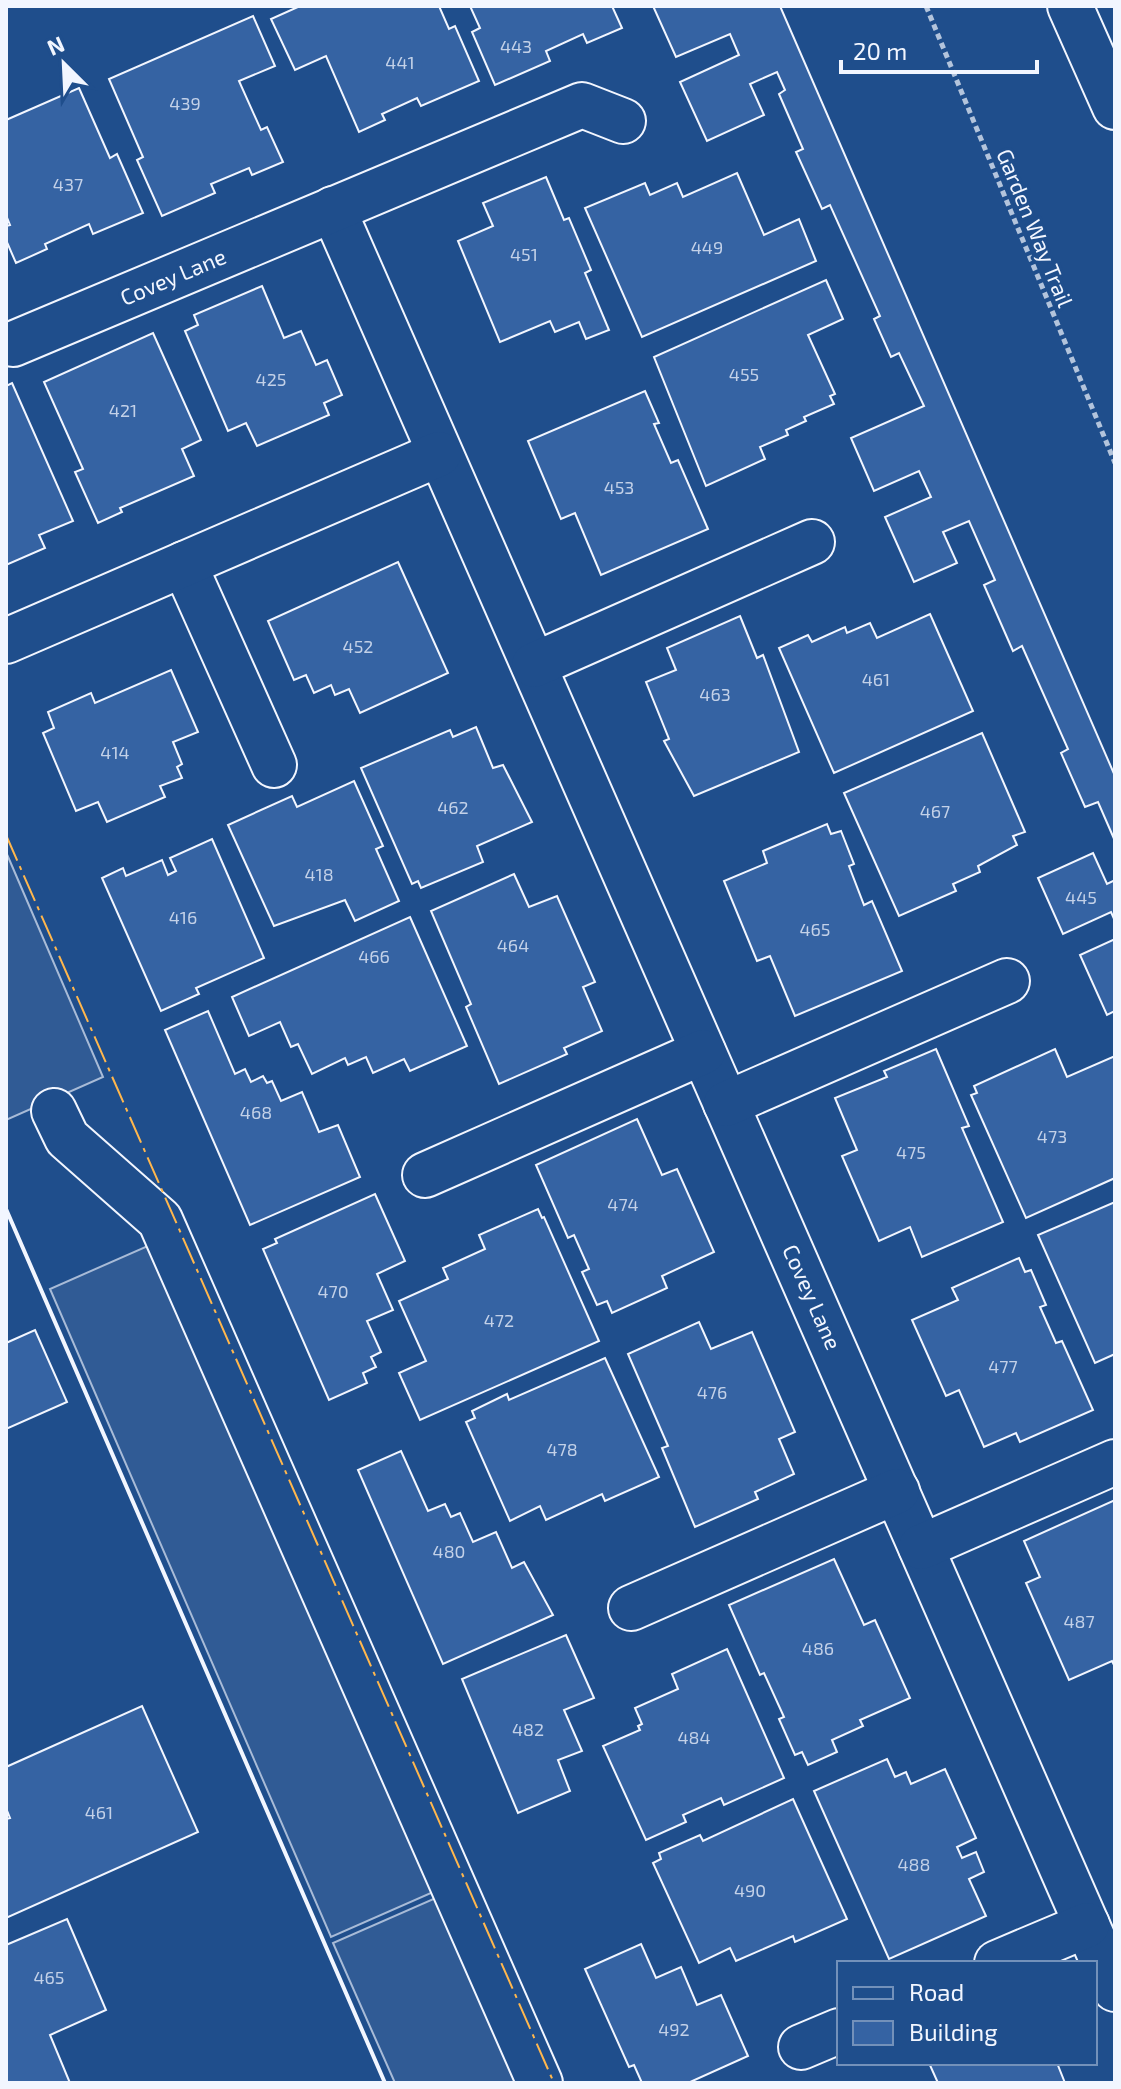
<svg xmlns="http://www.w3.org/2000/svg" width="1121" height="2089" viewBox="0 0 1121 2089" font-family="'Exo 2',sans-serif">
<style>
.built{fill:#305b95;stroke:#a8bbd7;stroke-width:2}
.building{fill:#3563a3;stroke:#f2f6ff;stroke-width:2}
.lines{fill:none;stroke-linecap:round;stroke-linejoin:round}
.minor-casing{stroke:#f2f6ff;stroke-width:48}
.highway-casing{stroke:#f2f6ff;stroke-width:48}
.path{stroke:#b3c4dc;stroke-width:5;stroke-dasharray:6 4;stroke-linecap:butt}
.minor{stroke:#1f4e8c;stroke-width:44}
.highway{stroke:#1f4e8c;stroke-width:44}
.wall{stroke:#f2f6ff;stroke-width:4}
.power{stroke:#ffb74d;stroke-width:2;stroke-dasharray:28 6 4 6;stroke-linecap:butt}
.labels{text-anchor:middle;stroke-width:6;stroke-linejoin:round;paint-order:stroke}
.number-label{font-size:18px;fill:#c3d1e8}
.street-label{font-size:22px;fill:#f2f6ff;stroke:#1f4e8c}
</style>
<rect width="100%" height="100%" fill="#1f4e8c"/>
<g class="built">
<path d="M6,852L103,1077L6,1120Z"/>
<path d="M175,1234L456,1882L331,1937L50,1289Z"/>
<path d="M463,1886L549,2083H395L333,1943Z"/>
</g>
<g class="building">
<path d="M300,6H439L449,29L455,26L479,81L421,106L417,98L382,114L385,120L359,132L326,56L295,70L271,19Z"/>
<path d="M470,6H612L622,28L587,43L583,34L546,51L550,61L495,85L472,32L480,28Z"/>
<path d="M653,6H780L1115,776V841L1098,802L1085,807L1061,753L1068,749L1022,646L1013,651L984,585L995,580L969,521L943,532L957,563L914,582L885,517L931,497L919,471L874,491L851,438L924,406L899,353L891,357L874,319L880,316L830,205L822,209L796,152L803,149L779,94L785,90L777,72L750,84L764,115L707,141L680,82L739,55L730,34L676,57Z"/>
<path d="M253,16L275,66L239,81L261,130L267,127L283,162L252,175L249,168L211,184L215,193L162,216L137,160L143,157L109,79Z"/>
<path d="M79,88L110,158L117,154L143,213L93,234L89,224L45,244L47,249L16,263L6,240V226L10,225L6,215V120Z"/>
<path d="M737,173L764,235L799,219L816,261L642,337L585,208L645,183L650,195L677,183L683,197Z"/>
<path d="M546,177L564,220L569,218L591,270L585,273L609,330L586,339L579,322L555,332L550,321L500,342L458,241L493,226L483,203Z"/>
<path d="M826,280L843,319L808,335L835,394L830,396L834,404L804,417L806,421L786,430L788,435L760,447L765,459L706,486L654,357Z"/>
<path d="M262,286L284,338L301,331L316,365L327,360L342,395L324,403L329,415L257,446L246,423L228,431L185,331L198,325L194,315Z"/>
<path d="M153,333L201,440L182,449L194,476L120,508L122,512L98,523L75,472L83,469L44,382Z"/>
<path d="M12,383L73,521L39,535L45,548L6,565V386Z"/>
<path d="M645,391L659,423L654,424L671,463L678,460L708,529L601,575L575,513L561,519L528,441Z"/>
<path d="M398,562L448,673L360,713L349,689L335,695L331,685L314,693L306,675L294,680L268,621Z"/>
<path d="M930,614L973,711L834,773L779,648L808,635L812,642L845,627L847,633L870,623L877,638Z"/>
<path d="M740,616L757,658L763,655L799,752L694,796L664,741L669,739L646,682L676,670L667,648Z"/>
<path d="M171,670L198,732L173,742L182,764L177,767L182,778L160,786L165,797L107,822L98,802L76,811L43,733L54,728L48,712L91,693L95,703Z"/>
<path d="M476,727L493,768L503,765L532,822L477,846L483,862L421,888L418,881L412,884L361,768L450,730L453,737Z"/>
<path d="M982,733L1025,832L1013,836L1017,845L978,866L980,872L953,884L956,891L899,916L844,793Z"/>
<path d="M354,781L383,846L376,849L399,901L355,921L345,900L274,926L228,825L292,796L297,807Z"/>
<path d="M827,824L831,834L841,831L854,864L849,866L864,905L872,901L902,971L795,1016L770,956L757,961L724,881L767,863L763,851Z"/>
<path d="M212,839L264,958L196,988L199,994L161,1011L102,878L123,868L126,876L162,860L168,875L176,871L170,858Z"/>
<path d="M1093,853L1107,884L1115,880V921L1111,912L1063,934L1038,878Z"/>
<path d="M514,874L529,907L557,896L595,982L583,987L602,1031L564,1048L567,1054L499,1084L466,1007L471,1004L431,911Z"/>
<path d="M410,917L467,1046L410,1071L404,1059L373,1073L366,1057L348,1065L345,1058L312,1074L298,1044L291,1047L280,1022L249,1036L232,997Z"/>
<path d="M1115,939V1011L1107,1015L1080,955Z"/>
<path d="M208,1011L235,1074L245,1069L251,1082L263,1076L267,1083L272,1081L281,1101L302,1092L319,1132L338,1125L360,1177L250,1225L165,1030Z"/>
<path d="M936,1049L969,1126L962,1128L1003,1222L922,1257L910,1227L879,1241L842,1156L857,1150L835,1098L887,1077L884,1071Z"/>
<path d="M1055,1049L1067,1077L1115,1056V1178L1026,1218L971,1095L977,1093L974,1086Z"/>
<path d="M637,1119L662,1175L677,1169L714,1252L662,1276L667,1288L612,1313L607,1301L597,1305L582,1272L589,1269L574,1235L568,1238L536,1165Z"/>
<path d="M375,1194L405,1261L377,1274L393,1310L367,1321L381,1352L371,1357L376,1367L363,1373L367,1383L329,1400L263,1249L277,1243L275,1239Z"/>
<path d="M1115,1202V1354L1095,1363L1038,1235Z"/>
<path d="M538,1209L542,1218L544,1217L599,1341L420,1420L399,1373L426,1361L399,1301L448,1279L443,1268L485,1249L479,1235Z"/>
<path d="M1019,1258L1025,1272L1031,1270L1046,1305L1040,1307L1056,1343L1062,1341L1093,1410L1020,1442L1016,1433L984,1447L959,1390L946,1396L912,1320L958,1300L952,1288Z"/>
<path d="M699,1322L711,1349L752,1332L795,1432L779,1439L794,1474L755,1492L758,1499L695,1527L662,1448L668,1446L628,1354Z"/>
<path d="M35,1330L67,1402L6,1429V1343Z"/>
<path d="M605,1358L659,1477L605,1501L602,1494L546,1520L540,1506L510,1521L466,1422L475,1418L472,1411L507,1394L509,1400Z"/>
<path d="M401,1451L428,1511L445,1504L451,1517L460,1513L473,1542L496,1532L512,1568L524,1562L553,1615L443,1664L358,1470Z"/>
<path d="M1115,1500V1667L1112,1661L1069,1680L1026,1583L1040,1577L1024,1541Z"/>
<path d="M834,1559L864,1625L875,1620L910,1698L860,1720L863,1726L832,1740L837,1752L808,1765L802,1752L795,1755L779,1719L784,1717L764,1673L760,1675L729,1605Z"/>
<path d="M566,1635L594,1698L564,1710L582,1751L558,1760L570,1791L518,1813L462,1679Z"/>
<path d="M727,1649L784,1778L724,1805L721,1798L683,1815L686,1822L646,1840L603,1746L640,1730L638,1726L642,1724L635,1708L678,1689L672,1674Z"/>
<path d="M142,1706L198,1832L6,1918V1819L10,1818L6,1808V1767Z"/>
<path d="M887,1759L895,1777L906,1772L911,1784L945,1769L976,1838L957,1847L962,1858L976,1852L984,1872L969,1879L986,1916L889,1959L814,1791Z"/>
<path d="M793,1799L847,1919L795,1942L793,1936L736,1961L730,1948L699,1963L653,1863L661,1859L659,1853L700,1835L703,1841Z"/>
<path d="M67,1919L106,2010L50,2035L70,2083H6V1945Z"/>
<path d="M641,1944L656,1978L681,1967L697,2005L721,1995L748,2056L688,2083H642L634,2065L629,2067L585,1969Z"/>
<path d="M929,2063H1057L1065,2083H938Z"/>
</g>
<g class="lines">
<g class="minor-casing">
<g id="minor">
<path d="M333,209L1115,1989"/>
<path d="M13,344L582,105L623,121"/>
<path d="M184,564L274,765"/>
<path d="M6,641L439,454"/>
<path d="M534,665L812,542"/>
<path d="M726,1104L1007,981"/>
<path d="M54,1111L67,1138L160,1220L540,2083"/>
<path d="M425,1175L703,1052"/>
<path d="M921,1547L1115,1462"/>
<path d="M631,1608L897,1491"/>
<path d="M997,1963L1087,1925"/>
<path d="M801,2047L839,2031"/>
</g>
</g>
<g class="highway-casing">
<path id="highway" d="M1070,6L1115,107"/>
</g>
<path class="path" d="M926,6L1115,463"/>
<use href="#minor" class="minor"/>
<use href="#highway" class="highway"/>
<path class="wall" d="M6,1209L385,2083"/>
<path class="power" d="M6,835L554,2083"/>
</g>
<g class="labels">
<g class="number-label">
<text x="516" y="53">443</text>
<text x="400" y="69">441</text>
<text x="185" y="110">439</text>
<text x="68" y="191">437</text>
<text x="707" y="254">449</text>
<text x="524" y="261">451</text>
<text x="744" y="381">455</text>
<text x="271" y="386">425</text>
<text x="123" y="417">421</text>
<text x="619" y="494">453</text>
<text x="358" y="653">452</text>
<text x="876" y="686">461</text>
<text x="715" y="701">463</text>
<text x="115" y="759">414</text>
<text x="453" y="814">462</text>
<text x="935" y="818">467</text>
<text x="319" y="881">418</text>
<text x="1081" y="904">445</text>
<text x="183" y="924">416</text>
<text x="815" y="936">465</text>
<text x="513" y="952">464</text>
<text x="374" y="963">466</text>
<text x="256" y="1119">468</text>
<text x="1052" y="1143">473</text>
<text x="911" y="1159">475</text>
<text x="623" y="1211">474</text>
<text x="333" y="1298">470</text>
<text x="499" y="1327">472</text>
<text x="1003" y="1373">477</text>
<text x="712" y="1399">476</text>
<text x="562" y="1456">478</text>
<text x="449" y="1558">480</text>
<text x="1079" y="1628">487</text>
<text x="818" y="1655">486</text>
<text x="528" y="1736">482</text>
<text x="694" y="1744">484</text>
<text x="99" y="1819">461</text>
<text x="914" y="1871">488</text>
<text x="750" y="1897">490</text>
<text x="49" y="1984">465</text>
<text x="674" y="2036">492</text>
</g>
<g class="street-label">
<text transform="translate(1035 228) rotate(68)" y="8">Garden Way Trail</text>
<text transform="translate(173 277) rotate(-23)" y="8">Covey Lane</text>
<text transform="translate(812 1297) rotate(66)" y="8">Covey Lane</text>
</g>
</g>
<rect width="1121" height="2089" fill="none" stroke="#f2f6ff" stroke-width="16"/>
<rect x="837" y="1961" width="260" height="104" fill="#1f4e8c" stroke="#7391ba" stroke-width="2"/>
<rect x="853" y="1987" width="40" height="12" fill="#1f4e8c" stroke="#7391ba" stroke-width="2"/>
<text x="909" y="2001" font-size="24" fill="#f2f6ff">Road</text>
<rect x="853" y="2021" width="40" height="24" fill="#3563a3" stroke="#7391ba" stroke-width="2"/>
<text x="909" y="2041" font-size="24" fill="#f2f6ff">Building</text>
<g transform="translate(64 64) rotate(336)" stroke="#1f4e8c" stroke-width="6" paint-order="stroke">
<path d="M0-6L14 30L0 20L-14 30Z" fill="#f2f6ff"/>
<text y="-12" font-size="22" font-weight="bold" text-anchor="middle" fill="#f2f6ff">N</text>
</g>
<path d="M841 60v12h196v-12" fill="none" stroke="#f2f6ff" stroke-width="4"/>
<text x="853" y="60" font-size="24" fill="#f2f6ff" stroke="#1f4e8c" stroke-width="6" paint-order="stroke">20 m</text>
</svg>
